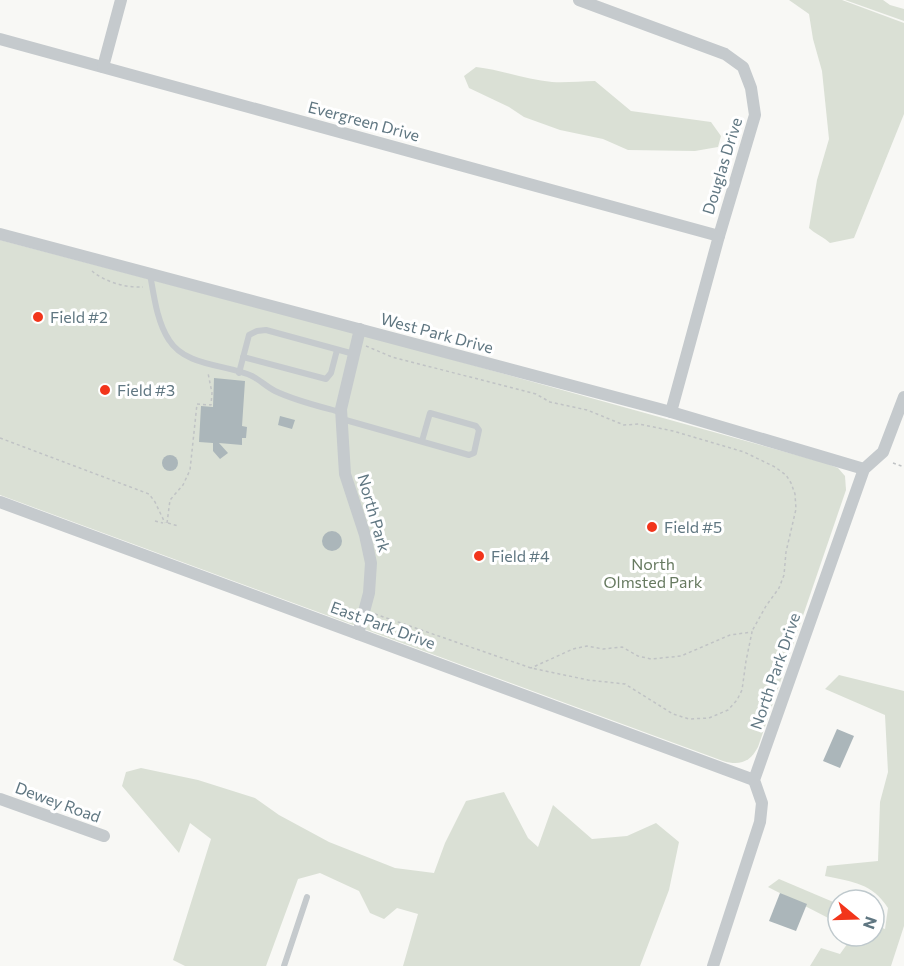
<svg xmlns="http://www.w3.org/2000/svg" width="904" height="966" viewBox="0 0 904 966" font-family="Commissioner,sans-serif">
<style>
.green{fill:#dae0d5}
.building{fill:#abb6ba}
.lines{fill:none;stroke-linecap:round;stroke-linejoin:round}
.path{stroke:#c0c3c5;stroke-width:1.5;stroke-dasharray:3 3;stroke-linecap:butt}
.lane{stroke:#c5cacd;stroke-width:6}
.street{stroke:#c5cacd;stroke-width:12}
.poi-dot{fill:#f2351b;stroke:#fff;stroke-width:2}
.labels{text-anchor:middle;stroke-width:6;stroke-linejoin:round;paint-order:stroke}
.street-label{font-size:16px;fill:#607782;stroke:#fff}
.poi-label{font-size:16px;fill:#607782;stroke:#fff;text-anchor:start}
.park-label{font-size:16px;fill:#677a60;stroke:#fff}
</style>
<rect width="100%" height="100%" fill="#f8f8f5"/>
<g class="green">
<path d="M789,0H842L904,23V114L854,238L830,243C824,237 815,234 809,228L817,180L829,139L822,71L813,39L809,14Z"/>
<path d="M845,0H883L890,5L904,9V21Z"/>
<path d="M476,67C502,70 527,80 552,82C566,83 581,81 595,81L631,111L711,122L721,136L718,147L695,151L628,150L603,139L560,130L524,117L509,107L469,88L464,76Z"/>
<path d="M0,240L400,345L825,463L838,468L845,476L846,490L758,747C750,762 740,766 723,761L0,495Z"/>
<path d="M839,675L904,691V926L891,966H810L821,948L840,954L853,936H874V925L885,929L888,908C872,883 853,882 825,876L827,866L878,861L880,802L888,772L885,715L825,689Z"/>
<path d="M141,768L198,780L255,798L279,815L329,842L395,868L434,873L445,843L466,801L504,792L528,838L538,847L553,805L592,839L627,836L656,823L679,842L669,890L640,966H403L418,914L397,908L384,919L370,913L359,891L320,873L298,879L266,966H185L173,960L211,839L190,823L179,853L122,786L126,772Z"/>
<path d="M779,879L838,904V923L768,887Z"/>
</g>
<g class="building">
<path d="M214,378L245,381L242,426L247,427L246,438H242V445L219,443L228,453L220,459L213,451V443L199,442L201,406L213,407Z"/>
<path d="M280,416L295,420L292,429L278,425Z"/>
<circle cx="170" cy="463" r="8"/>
<circle cx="332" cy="541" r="10"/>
<path d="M837,729L854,736L840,768L823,761Z"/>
<path d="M780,893L807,904L796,931L769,921Z"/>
</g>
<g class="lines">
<g class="path">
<path d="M92,271C105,282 126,288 143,287"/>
<path d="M366,346L392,357L536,394L550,402L587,410L624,425L639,424L673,431L744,452L775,467L786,475L791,483L795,494L796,509L786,552L784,575L779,588L766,606L752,631"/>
<path d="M0,438L149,494L155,502L165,523"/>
<path d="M893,463L904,467"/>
<path d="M155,521L163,523"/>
<path d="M167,523L170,500L183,485L190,470L197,404L211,405L212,393L208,373"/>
<path d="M168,523L178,526"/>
<path d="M375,614L531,668L588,680L625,684L673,714L689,719L709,718L728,710L737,700L742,690L746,661L752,632L730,635L681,656L651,659L638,656L622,647L603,649L587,646L573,649L531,668"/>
</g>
<g class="lane">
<path d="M150,274C154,296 157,322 169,340C186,367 226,364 252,376C260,380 267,387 275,391C296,401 318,406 340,412"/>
<path d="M243,357L326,379L331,373L337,350"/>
<path d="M239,373L249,335L257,331L266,330L354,354"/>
<path d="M342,419L469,455L474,453L479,430L476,426L430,413L422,441"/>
<path d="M284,966L307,897"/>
</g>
<g class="street">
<path d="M579,0L725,54L743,67L751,88L755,115L719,236L671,412"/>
<path d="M0,39L719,236"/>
<path d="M103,67L121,0"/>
<path d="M0,234L671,412L864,469"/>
<path d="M0,502L754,780"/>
<path d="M358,634L369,593L371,563L365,535L345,474L341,409L360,329"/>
<path d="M0,799L104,836"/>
<path d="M713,966L760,822L762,803L754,780L864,469L883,452L904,397"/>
</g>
</g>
<g class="poi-dot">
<circle cx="38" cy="317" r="6"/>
<circle cx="105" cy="390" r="6"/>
<circle cx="652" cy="527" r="6"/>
<circle cx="479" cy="556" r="6"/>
</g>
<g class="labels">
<g class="street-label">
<text transform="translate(364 121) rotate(15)" y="6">Evergreen Drive</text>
<text transform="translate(722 166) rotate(-73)" y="6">Douglas Drive</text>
<text transform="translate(437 333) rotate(15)" y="6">West Park Drive</text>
<text transform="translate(374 513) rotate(74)" y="6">North Park</text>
<text transform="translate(383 625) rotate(20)" y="6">East Park Drive</text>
<text transform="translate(775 671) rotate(-71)" y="6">North Park Drive</text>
<text transform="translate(58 802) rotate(20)" y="6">Dewey Road</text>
</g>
<g class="poi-label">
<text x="50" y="323">Field #2</text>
<text x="117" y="396">Field #3</text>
<text x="664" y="533">Field #5</text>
<text x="491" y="562">Field #4</text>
</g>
<g class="park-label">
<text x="653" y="570">North<tspan x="653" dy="18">Olmsted Park</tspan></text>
</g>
</g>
<g transform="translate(856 918) rotate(109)"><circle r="28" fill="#ffffff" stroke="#bfc9cd" stroke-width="1.5"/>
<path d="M0-4.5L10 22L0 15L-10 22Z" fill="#f2351b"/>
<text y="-9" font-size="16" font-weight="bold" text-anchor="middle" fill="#607782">N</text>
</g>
</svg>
